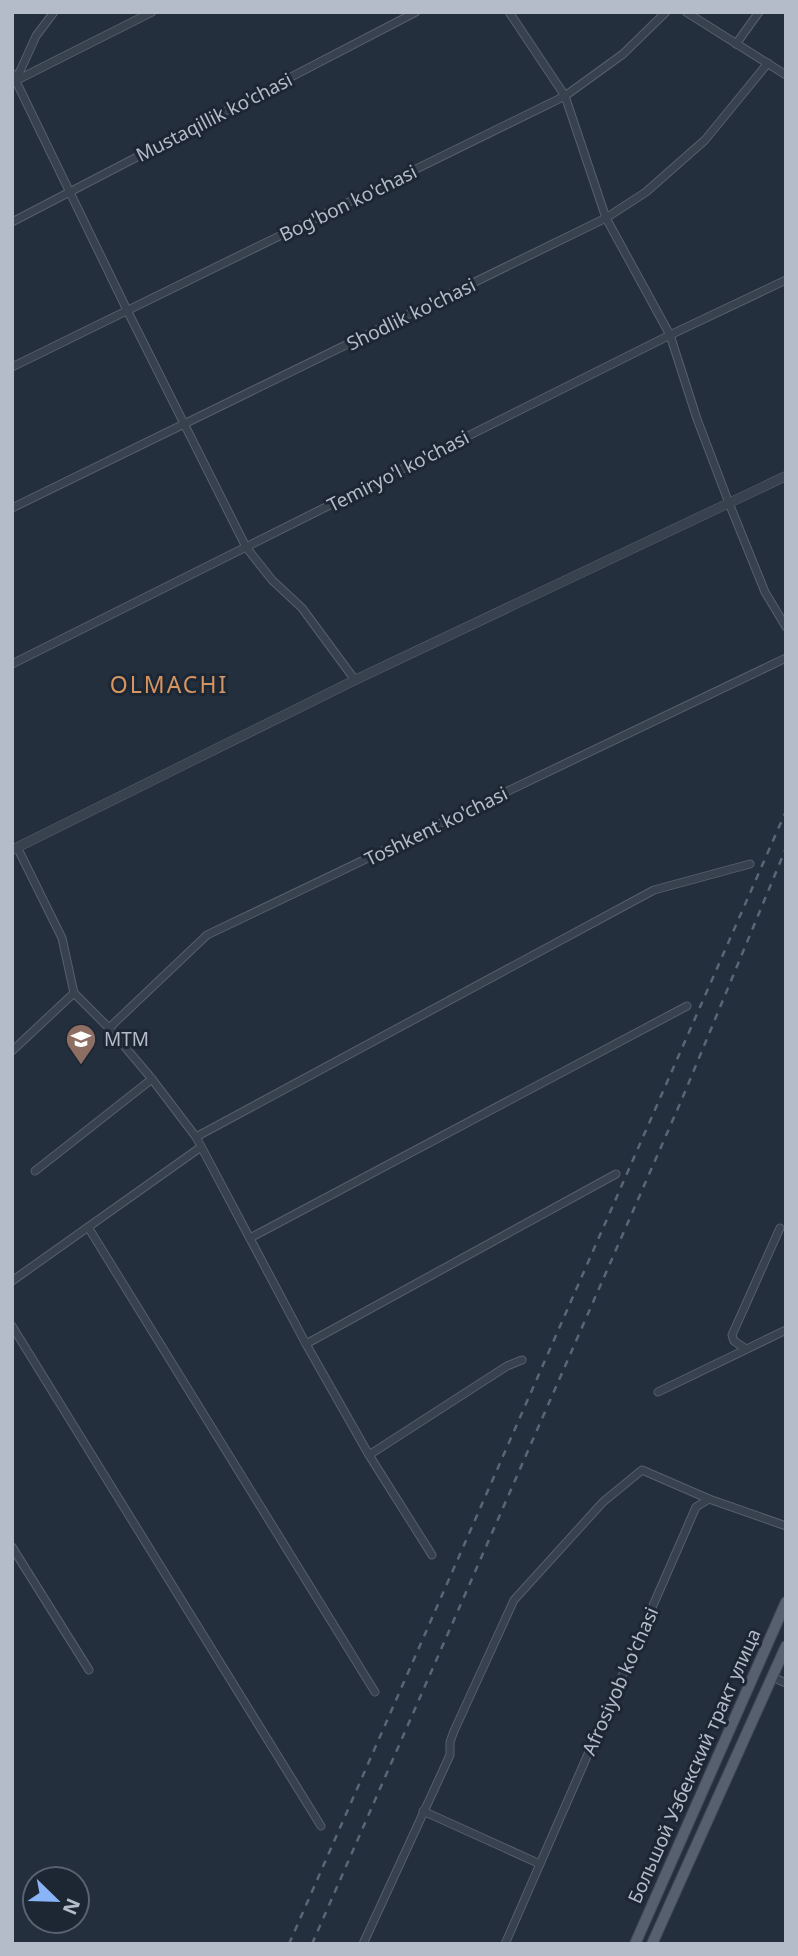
<svg xmlns="http://www.w3.org/2000/svg" width="798" height="1956" viewBox="0 0 798 1956" font-family="'Noto Sans',sans-serif">
<style>
.lines{fill:none;stroke-linecap:round;stroke-linejoin:round}
.minor-casing{stroke:#565f6c;stroke-width:9}
.tertiary-casing{stroke:#565f6c;stroke-width:10}
.primary-casing{stroke:#414a57;stroke-width:12}
.minor{stroke:#38414e;stroke-width:7}
.tertiary{stroke:#38414e;stroke-width:9}
.primary{stroke:#56606e;stroke-width:10}
.rail{stroke:#5a6575;stroke-width:2.5;stroke-dasharray:7 7;stroke-linecap:butt}
.labels{text-anchor:middle;stroke-width:6;stroke-linejoin:round;paint-order:stroke}
.street-label{font-size:19px;fill:#b4bcc9;stroke:#1d2633}
.poi-label{font-size:19px;fill:#b4bcc9;stroke:#1d2633;text-anchor:start}
.quarter-label{font-size:23px;letter-spacing:2px;fill:#d59563;stroke:#1d2633}
</style>
<rect width="100%" height="100%" fill="#242f3e"/>
<g class="lines">
<g class="minor-casing">
<g id="minor">
<path d="M509,12L565,96L606,218L670,335L697,419L729,503L765,592L786,627"/>
<path d="M686,12L786,75"/>
<path d="M736,44L759,12"/>
<path d="M12,73L128,312L246,547L272,580L302,608L355,680"/>
<path d="M16,80L36,36L54,12"/>
<path d="M13,82L152,12"/>
<path d="M12,222L416,12"/>
<path d="M12,367L565,96L623,54L666,12"/>
<path d="M12,508L606,218L646,192L705,140L768,63"/>
<path d="M12,664L670,335L786,280"/>
<path d="M17,847L62,938L74,993L109,1028L152,1079L196,1137L306,1344L369,1455L432,1555"/>
<path d="M109,1028L207,935L786,658"/>
<path d="M12,1051L74,993"/>
<path d="M196,1137L654,890L750,864"/>
<path d="M35,1171L152,1079"/>
<path d="M88,1227L375,1692"/>
<path d="M250,1238L687,1006"/>
<path d="M12,1281L201,1147"/>
<path d="M12,1326L321,1826"/>
<path d="M306,1344L616,1174"/>
<path d="M746,1349L734,1341L732,1335L780,1228"/>
<path d="M658,1392L786,1330"/>
<path d="M369,1455L507,1366L522,1360"/>
<path d="M12,1547L89,1670"/>
<path d="M772,1677L786,1683"/>
<path d="M423,1811L540,1864"/>
<path d="M363,1944L450,1755V1742L454,1731L514,1600L603,1502L642,1470L709,1499"/>
<path d="M505,1944L696,1507L709,1499L786,1526"/>
</g>
</g>
<g class="tertiary-casing">
<path id="tertiary" d="M12,850L355,680L786,476"/>
</g>
<g class="primary-casing">
<g id="primary">
<path d="M635,1944L786,1602"/>
<path d="M652,1944L786,1646"/>
</g>
</g>
<use href="#minor" class="minor"/>
<use href="#tertiary" class="tertiary"/>
<use href="#primary" class="primary"/>
<g class="rail">
<path d="M289,1944L786,811"/>
<path d="M312,1944L682,1099L786,848"/>
</g>
</g>
<defs>
<g id="school-pin" transform="scale(1.575)"><path d="M0 17L-7.5 6A9.5 9.5 0 1 1 7.5 6Z" fill="#8d6e63" stroke="#1d2633"/><path d="M0-5L7-2L0 1L-7-2ZM-4 1L0 2.5L4 1V4Q0 6-4 4Z" fill="#fff"/></g>
</defs>
<g fill-rule="evenodd">
<use href="#school-pin" x="81" y="1039"/>
</g>
<g class="labels">
<g class="street-label">
<text transform="translate(214 117) rotate(-27)" y="7">Mustaqillik ko'chasi</text>
<text transform="translate(348 203) rotate(-26)" y="7">Bog'bon ko'chasi</text>
<text transform="translate(411 314) rotate(-26)" y="7">Shodlik ko'chasi</text>
<text transform="translate(398 471) rotate(-27)" y="7">Temiryo'l ko'chasi</text>
<text transform="translate(436 826) rotate(-26)" y="7">Toshkent ko'chasi</text>
<text transform="translate(620 1681) rotate(-66)" y="7">Afrosiyob ko'chasi</text>
<text transform="translate(694 1766) rotate(-66)" y="7">Большой Узбекский тракт улица</text>
</g>
<g class="poi-label">
<text x="104" y="1046">MTM</text>
</g>
<g class="quarter-label">
<text x="169" y="693">OLMACHI</text>
</g>
</g>
<rect width="798" height="1956" fill="none" stroke="#b4bcc9" stroke-width="28"/>
<g transform="translate(56 1900) rotate(113)"><circle r="33" fill="#1d2633" stroke="#59626f" stroke-width="2"/>
<path d="M0-5L12 26L0 18L-12 26Z" fill="#8ab4f8"/>
<text y="-10" font-size="19" font-weight="bold" text-anchor="middle" fill="#b4bcc9">N</text>
</g>
</svg>
